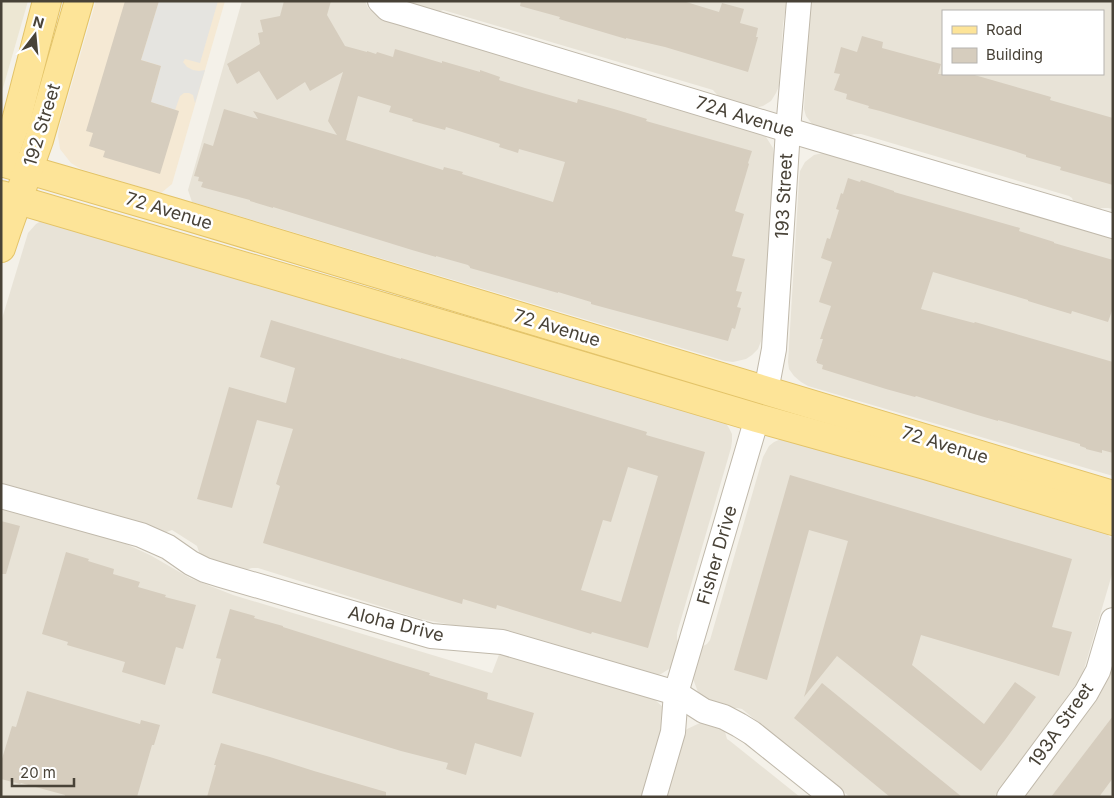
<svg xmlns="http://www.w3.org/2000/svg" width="1114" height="798" viewBox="0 0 1114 798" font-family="Inter,sans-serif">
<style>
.residential{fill:#e8e3d7;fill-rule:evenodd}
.commercial{fill:#f5e9d4}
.education{fill:#ede7d3}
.parking{fill:#e5e4e0}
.building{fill:#d6cdbe;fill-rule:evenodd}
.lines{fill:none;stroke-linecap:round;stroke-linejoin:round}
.minor-casing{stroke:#c0b9ab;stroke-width:26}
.major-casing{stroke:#e3c368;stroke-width:30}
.minor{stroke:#fff;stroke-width:24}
.major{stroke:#fde498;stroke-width:28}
.labels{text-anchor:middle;stroke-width:5;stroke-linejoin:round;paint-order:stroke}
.street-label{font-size:18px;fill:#484237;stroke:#fff}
</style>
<rect width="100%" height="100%" fill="#f4f1e9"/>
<g class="residential">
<path d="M242,1H365L368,8L376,15L385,20L759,133L766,137L773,148L774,155L763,332L761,341L758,349L752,355L746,359L733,362L725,361L192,202L188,190Z"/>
<path d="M396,1H787L783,24L779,86L776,93L771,101L763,106L755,108L719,97L713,90L443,10L435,13Z"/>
<path d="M810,1H1113V209L1108,208H1102L1096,211L1074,203L1072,198L1069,196L861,134H854L849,136L820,130L812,124L806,116L804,109ZM943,11H1103V74H943Z"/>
<path d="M823,153L1113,237V476L808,386L801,382L794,376L789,369L788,362L799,181L800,171L805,162L814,155Z"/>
<path d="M47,219L725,422L729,428L732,434V441L731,448L677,633V639L679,644L673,665L669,669L661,674L651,676L462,627L421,619L258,568H252L245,570L222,563L202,555L199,552L197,546L194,544L172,530L161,534L1,486V322L28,233L36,224L41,221Z"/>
<path d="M788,438L1100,529L1107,534L1112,539L1113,542V571L1082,676L994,797H850L742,709L737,708H726L704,698L698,692L693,679V671L701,647L707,644L710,640L763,457L769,446L774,442L781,439Z"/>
<path d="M1,505L113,538L150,555L190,578L233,595L492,673L500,652L654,699L664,708L666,720L643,797H1Z"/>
<path d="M1113,654V797H1023Z"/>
<path d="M700,723H708L721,728L725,732L727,739L730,741L800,797H662L682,735L687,729Z"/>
</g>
<path class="commercial" d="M96,1H225L172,184L161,193L81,169L71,163L60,149L58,136L59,128Z"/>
<path class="education" d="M1,1H28L1,95Z"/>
<path class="parking" d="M159,1H218L200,63L185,59L183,62L187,67L193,70L199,71L205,70L195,103L193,95L189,93H184L180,96L175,110L151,102L161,66L141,60Z"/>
<g class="building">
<path d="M125,1H159L141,60L161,66L151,102L179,111L160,174L103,157L105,151L89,146L93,133L86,131Z"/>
<path d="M284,1H331L327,15L345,46L367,52V51L376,54L377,52L393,57L395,49L442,63V61L480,72V70L500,77L499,80L525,88L577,103L578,99L614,109L647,119L646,121L752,151L748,163L749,164L735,211L744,214L732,256L745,259L736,291L742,292L737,307L741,308L735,329L732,328L728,341L591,304V302L558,292V293L470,268V267L468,265L436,256V257L412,250L273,207V208L250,201V200L201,187L203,182L198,181L199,177L194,176L204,143L213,146L224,109L258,119L253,111L337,135L328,121L343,72L310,91L305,82L277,100L259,71L237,84L229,69V68L227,64L260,44L258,33L263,32L260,20L280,16ZM358,96L391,106L389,112L413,119L412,121L445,130L446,127L500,144L499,147L518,153L519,149L565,162L553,202L462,174L463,172L444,167L443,170L346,140Z"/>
<path d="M521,1H683L719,12L722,3L744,9L740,23L758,28L756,37H758L748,72L665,47L626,38V39L559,19L560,17L520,6Z"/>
<path d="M862,36L883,42L882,48L941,64L938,74H971L1051,97L1050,100L1113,118V185L1060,170L1061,167L1026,157V155L1014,151L880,111L868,108L869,106L846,99L847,94L834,90L840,74L834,73L841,47L857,52Z"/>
<path d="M848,178L860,182L861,180L894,191V192L1020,228L1019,231L1054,242V243L1113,260V308L1108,322L1072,311L1071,314L1051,308L1028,301V300L933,272L921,309L974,323L975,322L1113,362V453L1102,450V453L1086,449V448L1080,446V444L998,420V421L974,414L916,396L915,397L886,389L822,369L823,365L817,363V361H816L823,339H820L831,306L819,302L832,262L821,258L827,238L830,239L839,210L836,209L841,193L843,194Z"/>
<path d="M271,320L401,359V358L528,396L647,432L646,435L705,452L648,648L592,632L591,634L497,605L496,609L463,599L462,604L263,543L280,486L276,484L293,429L257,420L232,508L197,499L229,387L286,403L295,368L260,357ZM628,467L658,476L621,602L581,590L603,520L611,522Z"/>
<path d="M790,475L1072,559L1052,627L1072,632L1059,676L921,635L912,665L984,724L1015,682L1036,697L1005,740L981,771L837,656L804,697L848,541L809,530L767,680L734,670Z"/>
<path d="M1,521L20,526L6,574H1Z"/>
<path d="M66,552L89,559L88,561L114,569L113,574L140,582L138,587L166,595L165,597L196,605L183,649L176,647L165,685L122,672L125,662L67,645L68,642L42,634Z"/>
<path d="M230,609L255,616L254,618L283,626V627L400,664L430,673L429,675L488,693L487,699L534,713L521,757L475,743L466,775L446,769L448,763L401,751L212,693L221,659L216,658Z"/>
<path d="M822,683L962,797H890L794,718Z"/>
<path d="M27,691L140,724L141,720L160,725L154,745H152L137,797H65V795L21,783L20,784L1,779V762L12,726L16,727Z"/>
<path d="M1113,716V778L1099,797H1051Z"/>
<path d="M221,743L270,757L314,771L386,792V797H207L216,765H214Z"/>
</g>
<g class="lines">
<g class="minor-casing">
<g id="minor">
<path d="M380,1L388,9L402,13L788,130L1113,226"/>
<path d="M766,391L774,349L788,130L799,1"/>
<path d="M1,496L141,535L168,547L191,563L205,570L221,575L431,636L502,642L676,693L704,711L724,717L739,725L752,733L832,797"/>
<path d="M654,797L673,732L676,693L757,418"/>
<path d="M1009,797L1086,693L1098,671L1113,620"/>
</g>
</g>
<g class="major-casing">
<g id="major">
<path d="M1,162L173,212L1113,495"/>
<path d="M1,163L15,125L47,1"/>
<path d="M1,195L492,339L757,418L922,464L1113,521"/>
<path d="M1,248L7,230L39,140L79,1"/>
</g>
</g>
<use href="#minor" class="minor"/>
<use href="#major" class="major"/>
</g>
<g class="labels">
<g class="street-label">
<text transform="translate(745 117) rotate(17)" y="6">72A Avenue</text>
<text transform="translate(42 125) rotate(-73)" y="6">192 Street</text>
<text transform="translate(784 196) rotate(-87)" y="6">193 Street</text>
<text transform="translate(169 211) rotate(17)" y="6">72 Avenue</text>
<text transform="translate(557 328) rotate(17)" y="6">72 Avenue</text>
<text transform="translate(945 445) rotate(17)" y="6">72 Avenue</text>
<text transform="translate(717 555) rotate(-74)" y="6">Fisher Drive</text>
<text transform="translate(396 624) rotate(14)" y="6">Aloha Drive</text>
<text transform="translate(1061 725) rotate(-55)" y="6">193A Street</text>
</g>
</g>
<rect width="1114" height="798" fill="none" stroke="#484237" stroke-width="5"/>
<rect x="942" y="10" width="162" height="65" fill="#ffffff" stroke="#b6b3af"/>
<rect x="952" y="26" width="25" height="8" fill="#fde498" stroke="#b6b3af"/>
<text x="986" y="35" font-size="15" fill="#484237">Road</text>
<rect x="952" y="48" width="25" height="15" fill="#d6cdbe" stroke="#b6b3af"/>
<text x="986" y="60" font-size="15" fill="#484237">Building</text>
<g transform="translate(35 35) rotate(16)" stroke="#ffffff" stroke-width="4" paint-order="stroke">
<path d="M0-4L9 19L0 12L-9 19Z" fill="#484237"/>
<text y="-8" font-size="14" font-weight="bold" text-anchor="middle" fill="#484237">N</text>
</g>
<path d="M12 778v8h62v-8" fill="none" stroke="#484237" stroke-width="2.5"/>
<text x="20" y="778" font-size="15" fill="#484237" stroke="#ffffff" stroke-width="4" paint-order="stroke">20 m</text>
</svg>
